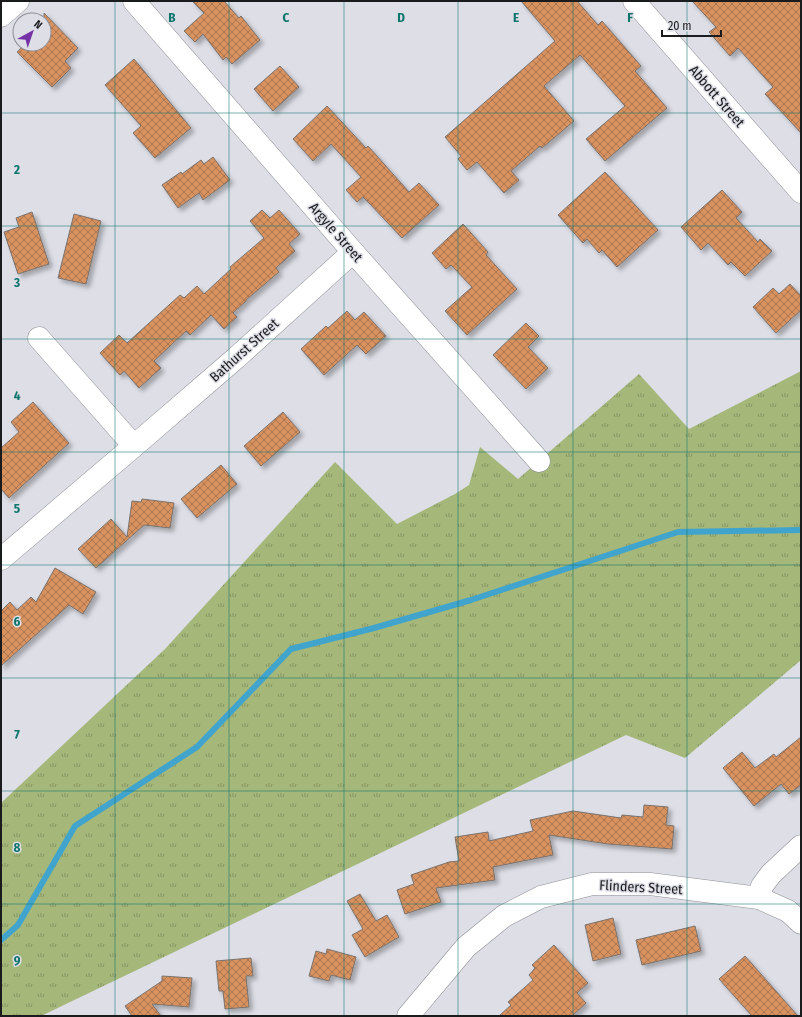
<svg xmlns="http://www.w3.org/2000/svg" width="802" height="1017" viewBox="0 0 802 1017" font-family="'Fira Sans Condensed',sans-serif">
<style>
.grass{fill:url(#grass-tufts)}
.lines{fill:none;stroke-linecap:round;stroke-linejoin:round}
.stream{stroke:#41a4cc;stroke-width:6}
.building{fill:url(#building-cross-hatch);stroke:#79726e;filter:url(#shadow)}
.minor-casing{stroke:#8f8f97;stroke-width:23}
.trunk-casing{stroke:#8f8f97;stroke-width:23}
.minor{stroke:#fff;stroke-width:22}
.trunk{stroke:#fff;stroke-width:22}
.grid{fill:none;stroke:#0f766e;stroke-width:1;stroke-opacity:0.55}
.labels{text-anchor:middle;stroke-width:3;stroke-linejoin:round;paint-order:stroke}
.street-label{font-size:14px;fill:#1a1b1d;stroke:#dddee6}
.grid-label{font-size:13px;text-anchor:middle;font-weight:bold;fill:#0f766e;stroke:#dddee6;stroke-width:3;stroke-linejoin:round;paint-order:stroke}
</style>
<defs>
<pattern id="grass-tufts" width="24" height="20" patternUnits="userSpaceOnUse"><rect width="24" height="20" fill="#a5b87a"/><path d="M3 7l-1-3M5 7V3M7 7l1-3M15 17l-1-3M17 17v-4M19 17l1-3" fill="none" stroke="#869563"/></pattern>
<pattern id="building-cross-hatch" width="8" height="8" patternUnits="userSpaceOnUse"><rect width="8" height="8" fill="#d89260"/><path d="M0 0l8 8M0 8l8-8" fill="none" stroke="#ae764f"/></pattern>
<filter id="shadow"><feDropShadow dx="3.5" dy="3.5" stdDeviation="2" flood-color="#0004"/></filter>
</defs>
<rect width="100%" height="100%" fill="#dddee6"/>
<path class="grass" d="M801,371V660L685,758L626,735L41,1016H1V803L165,649L335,462L397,524L455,494L469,485L480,447L518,479L639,374L689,429Z"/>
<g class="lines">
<path class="stream" d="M1,940L18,925L75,826L197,747L291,649L374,628L471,600L678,532L801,530"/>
</g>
<g class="building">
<path d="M192,1H224L239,18L241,16L260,40L232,64L226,57L223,60L203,34L195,42L184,31L204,13Z"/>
<path d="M521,1H577L598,25L602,21L641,66L635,71L667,108L605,161L586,139L625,106L580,55L544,86L574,121L542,148L540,146L511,171L519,180L504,193L477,162L467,170L458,159L461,156L445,137L555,41Z"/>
<path d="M692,1H801V133L765,94L773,87L738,48L730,56L709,32L716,27Z"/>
<path d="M44,13L78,48L65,61L71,68L52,87L17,52L25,44H44Z"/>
<path d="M134,59L191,128L155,158L133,133L141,126L105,85Z"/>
<path d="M280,66L299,87L273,111L254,89Z"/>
<path d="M327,106L366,148L368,146L409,192L419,183L439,205L402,238L370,204L363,197L357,202L346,190L361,177L331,144L313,161L293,139Z"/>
<path d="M213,157L230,180L203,200L199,193L178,208L162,185L181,172L182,174L201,160L204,164Z"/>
<path d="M605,172L658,230L617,267L602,250L599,253L587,239L583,243L558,215Z"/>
<path d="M722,190L742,212L736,218L758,242L760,239L772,251L745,276L731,262L728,265L708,243L701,250L681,227Z"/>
<path d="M262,210L270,218L279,210L300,234L289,244L295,251L276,268L279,272L246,300V301L233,313L237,317L224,329L211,315L190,335L186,331L154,361L161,368L139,388L124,371L120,375L100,353L119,335L127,343L180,295L184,298L197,286L204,294L231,269L230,267L264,238L250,221Z"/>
<path d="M32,212L49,264L18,274L4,232L19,227L16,218Z"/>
<path d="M74,214L101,221L86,284L58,278Z"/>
<path d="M463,224L488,252L486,255L517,289L467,335L445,311L472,287L451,265L446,269L432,253Z"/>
<path d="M790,284L801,296V310L776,333L753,307L773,288L779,294Z"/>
<path d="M347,311L355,320L364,312L386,336L366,354L357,345L324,375L301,349L326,326L328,328Z"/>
<path d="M526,323L539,336L528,347L548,368L526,389L493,355Z"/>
<path d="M33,402L69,443L9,498L1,489V448L19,432L11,422Z"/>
<path d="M283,412L300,432L261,466L244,446Z"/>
<path d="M221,465L237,484L197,518L181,499Z"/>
<path d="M142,499L174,503L170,528L144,525L96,568L78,549L111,519L127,537L132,501L141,502Z"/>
<path d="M55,568L96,592L83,614L69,605L1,666V611L10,602L17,610L31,597L36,602Z"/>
<path d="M801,737V785L789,794L781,784L754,806L723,768L742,752L755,768L774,754L776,757Z"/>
<path d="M644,805L668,807L666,825L674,826L672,849L608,844L549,835L553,855L493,867L495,880L436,888L441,902L405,914L397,890L414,884L411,875L449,862L459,861L455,837L488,832L489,841L533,831L530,820L573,811L621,818L622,815L643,817Z"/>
<path d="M360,894L376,921L387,915L399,937L365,957L352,935L363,929L347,901Z"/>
<path d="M613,918L621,954L593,961L585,925Z"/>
<path d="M695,926L701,951L642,965L636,940Z"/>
<path d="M554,945L588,983L577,993L586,1003L572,1016H499L511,1005L508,1002L533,980L529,975L535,968L532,965Z"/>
<path d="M327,949L356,957L350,980L331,975L329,981L309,976L316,951L326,954Z"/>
<path d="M745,956L798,1016H752L719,979Z"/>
<path d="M251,958L253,976H246L249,1007L225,1009L223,991H219L216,961Z"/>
<path d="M162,976L192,978L189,1007L152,1004L161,1016H132L125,1006L162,981Z"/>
</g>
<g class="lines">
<g class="minor-casing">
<g id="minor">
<path d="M134,1L353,252L539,461"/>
<path d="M634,1L801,192"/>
<path d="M39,338L134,446"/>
<path d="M1,559L134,446L236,358L353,252"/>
<path d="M759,898L788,911L801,923"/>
<path d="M408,1016L466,947L504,916L541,897L592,884H650L759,898L762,886L771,874L801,846"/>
</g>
</g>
<g class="trunk-casing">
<path id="trunk" d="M1,16L18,1"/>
</g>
<use href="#minor" class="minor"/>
<use href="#trunk" class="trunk"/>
</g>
<path class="grid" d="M115,1V1016M229,1V1016M344,1V1016M458,1V1016M573,1V1016M687,1V1016M1,113H801M1,226H801M1,339H801M1,452H801M1,565H801M1,678H801M1,791H801M1,904H801"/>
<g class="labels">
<g class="street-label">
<text transform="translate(717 96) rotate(49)" y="5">Abbott Street</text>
<text transform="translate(336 232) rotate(49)" y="5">Argyle Street</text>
<text transform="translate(244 350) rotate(-42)" y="5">Bathurst Street</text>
<text transform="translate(641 887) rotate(3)" y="5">Flinders Street</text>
</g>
</g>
<g class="grid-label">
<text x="172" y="22">B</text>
<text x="286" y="22">C</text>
<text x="401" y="22">D</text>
<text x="516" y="22">E</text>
<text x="630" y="22">F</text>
<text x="17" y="174">2</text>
<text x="17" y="287">3</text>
<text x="17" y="400">4</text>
<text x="17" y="513">5</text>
<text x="17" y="626">6</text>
<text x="17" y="739">7</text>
<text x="17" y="852">8</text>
<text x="17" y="965">9</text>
</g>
<rect width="802" height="1017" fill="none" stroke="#1a1b1d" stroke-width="4"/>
<g transform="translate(32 32) rotate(40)"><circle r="19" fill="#dddee6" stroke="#8f9096"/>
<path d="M0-3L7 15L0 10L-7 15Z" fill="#7532a6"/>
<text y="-6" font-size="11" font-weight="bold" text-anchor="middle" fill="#1a1b1d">N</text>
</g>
<path d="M662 30v6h59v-6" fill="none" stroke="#1a1b1d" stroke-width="2"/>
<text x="668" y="30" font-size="12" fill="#1a1b1d" stroke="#dddee6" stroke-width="3" paint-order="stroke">20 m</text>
</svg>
